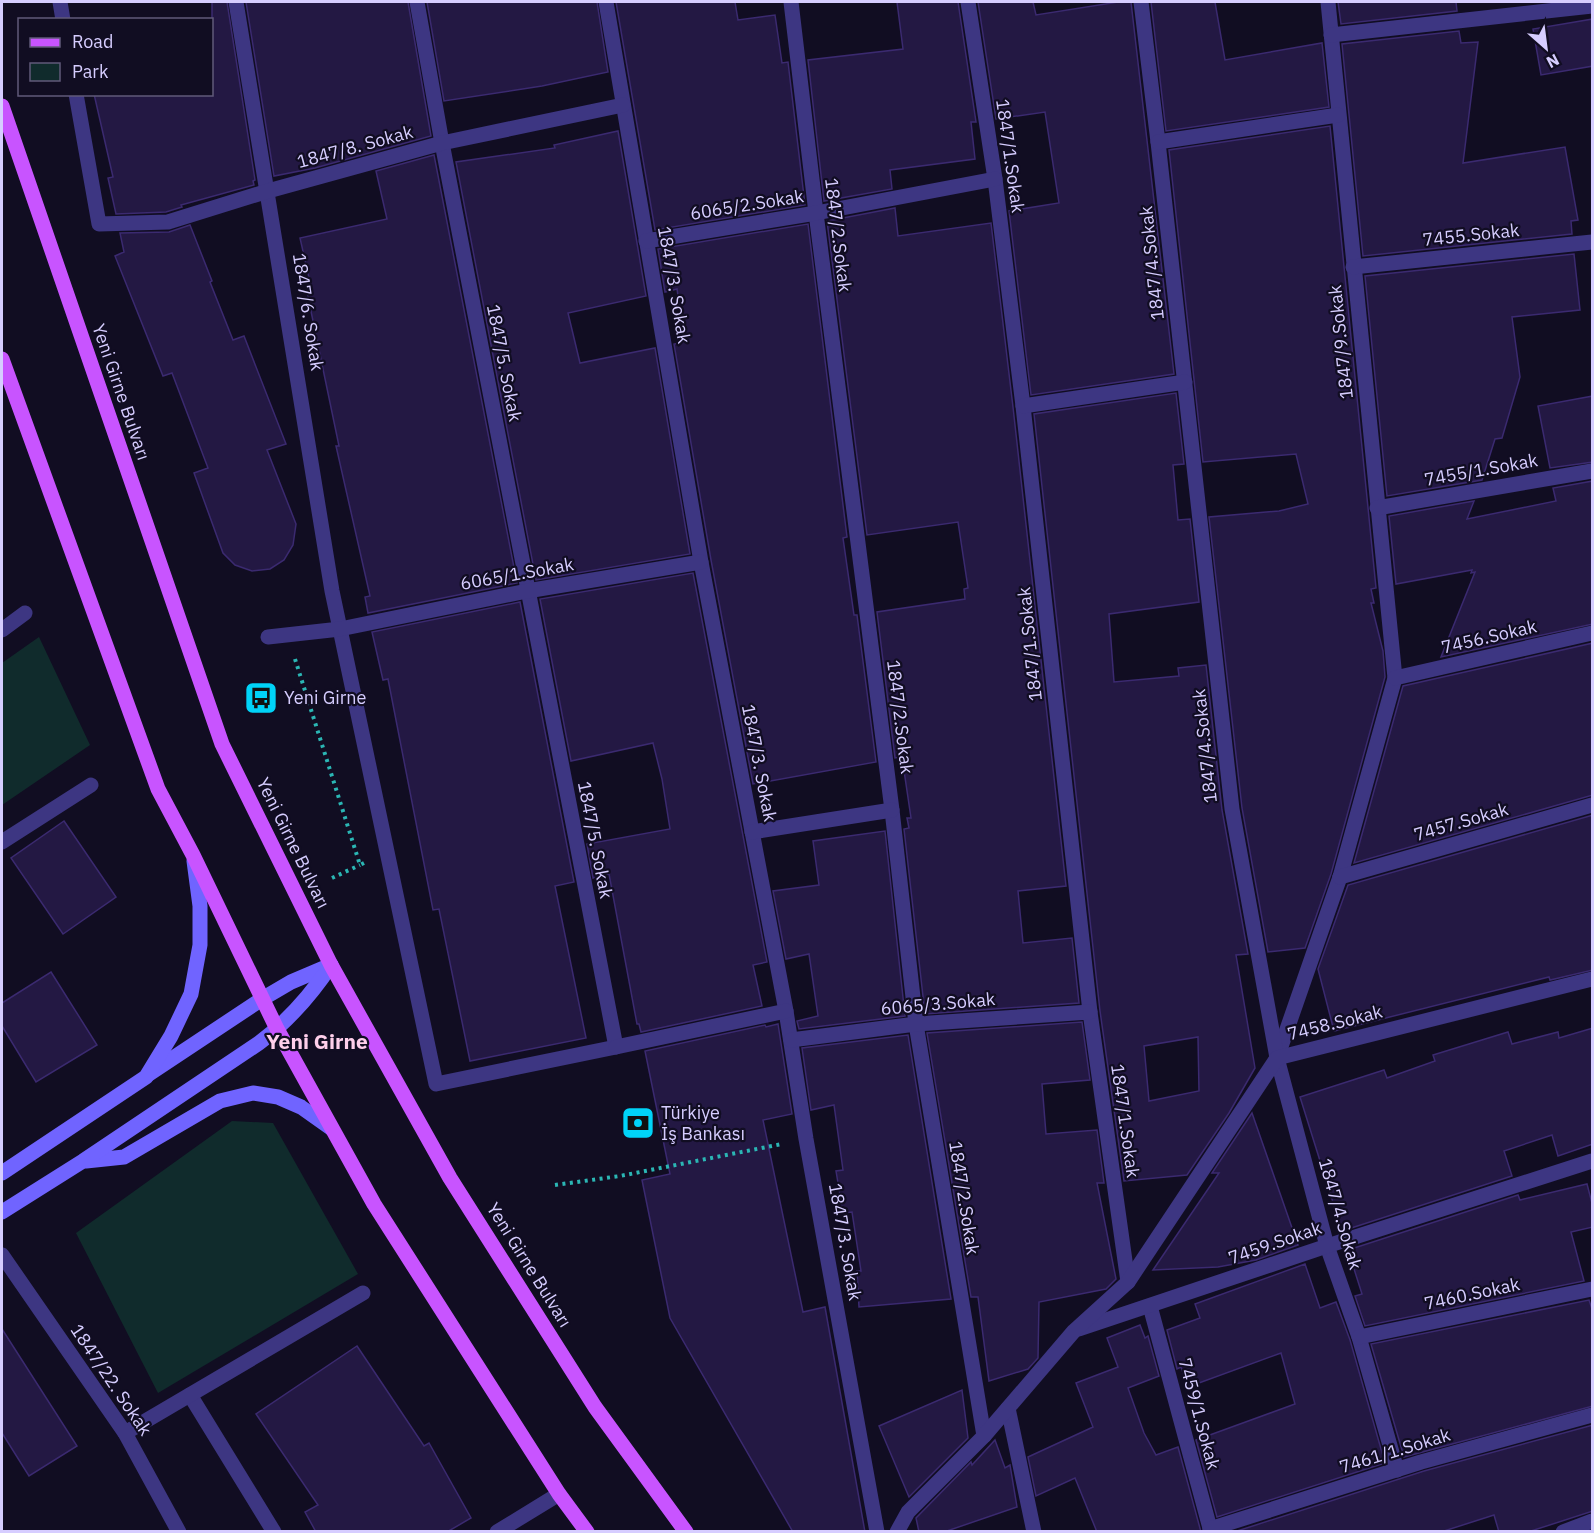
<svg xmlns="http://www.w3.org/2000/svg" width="1594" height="1533" viewBox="0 0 1594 1533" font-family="'IBM Plex Sans',sans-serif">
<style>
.green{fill:#102b2c}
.building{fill:#231843;stroke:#3b2a70;stroke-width:1.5;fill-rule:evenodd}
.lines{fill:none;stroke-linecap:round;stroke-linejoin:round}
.path{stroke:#2bb6b4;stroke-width:4;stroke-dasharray:3 4.5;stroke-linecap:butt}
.service{stroke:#3d3682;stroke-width:15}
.minor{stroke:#3d3682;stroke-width:15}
.secondary{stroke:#7064ff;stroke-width:15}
.primary{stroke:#c854ff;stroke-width:15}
.labels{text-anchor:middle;stroke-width:4.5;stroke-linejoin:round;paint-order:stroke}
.street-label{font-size:18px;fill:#d6cdff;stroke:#110d22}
.poi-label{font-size:18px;fill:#d6cdff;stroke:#110d22;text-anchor:start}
.quarter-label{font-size:21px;font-weight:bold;fill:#ffcfeb;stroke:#110d22}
</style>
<rect width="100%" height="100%" fill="#110d22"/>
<g class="green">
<path d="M39,637L90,745L2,805V663Z"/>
<path d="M232,1121L273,1123L358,1274L158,1393L76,1233Z"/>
</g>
<g class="building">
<path d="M212,2H227L255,180L253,181L254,185L181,205L182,207L166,212L116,214L108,178L113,177L94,94H212Z"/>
<path d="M246,2H408L431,136L315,168L274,176Z"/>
<path d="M427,2H597L608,72L542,86L444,101Z"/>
<path d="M616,2H735L738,20L775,15L782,63L788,62L805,205L655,230Z"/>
<path d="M897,2H958L976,122H971L975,159L890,170L892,189L824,201L808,60L903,49Z"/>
<path d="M978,2H1033L1036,15L1118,2H1131L1174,374L1031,395L1009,211L1059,203L1045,112L996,119Z"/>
<path d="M1151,2H1215L1225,60L1322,43L1329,107L1166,131Z"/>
<path d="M1338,2H1456L1457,11L1341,24Z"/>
<path d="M1593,19V66L1541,75L1533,29Z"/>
<path d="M1459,31L1461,43L1478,42L1463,163L1565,147L1578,220L1571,221L1572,234L1363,256L1342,44Z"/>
<path d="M1330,126L1376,588L1371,589L1374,603H1371L1383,651L1385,677L1331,874L1305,948L1268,952L1242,808L1209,517L1279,511L1308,504L1296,454L1203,462L1169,150Z"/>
<path d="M618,131L646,296L568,313L580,363L655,348L690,554L536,580L456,162L555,148L554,145Z"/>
<path d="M434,155L517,583L368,613L365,597L370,596L336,446H339L307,292L312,291L300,238L387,219L376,171Z"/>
<path d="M895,208L898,236L991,223L1013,407L1066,886L1018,891L1023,943L1072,938L1079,1003L925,1014L904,829L909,828L907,818H911L902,757L895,758L877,612L965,599L964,589L968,588L958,522L867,535L827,221Z"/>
<path d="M808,224L847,537L843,538L854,615H857L876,762L753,784L711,560L674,344L685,342L677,289L665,292L658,249Z"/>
<path d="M190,225L212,281L210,282L233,340L244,336L286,444L267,450L296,524L293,545L284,560L270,569L252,571L235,565L223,553L194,473L208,468L172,373L163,376L115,256L124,252L120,233L169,232Z"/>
<path d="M1574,254L1580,310L1512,317L1520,377L1502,438L1495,439L1482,480L1387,496L1365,276Z"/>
<path d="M1176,393L1184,464L1173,465L1178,520L1190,519L1199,602L1109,614L1114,682L1179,676L1178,668L1206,665L1222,810L1248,954L1236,955L1255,1068L1229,1113L1187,1175L1124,1181L1100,1011L1034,414ZM1198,1037L1199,1091L1149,1101L1144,1046Z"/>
<path d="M1593,396V462L1550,468L1538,406Z"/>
<path d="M1593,481V624L1441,657L1475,572L1471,573L1472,570L1396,584L1389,516L1474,501L1467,519L1556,501L1553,488Z"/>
<path d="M693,573L767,962L753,965L762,1006L641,1032L639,1024H637L609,874L593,878L587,844L670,829L662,779L653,743L571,761L540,599Z"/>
<path d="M520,602L574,882L555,886L586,1038L470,1061L439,909L433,910L388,679L383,680L372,632Z"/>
<path d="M1593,643V795L1354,863L1403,686Z"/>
<path d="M1593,815V970L1550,980L1549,977L1334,1031L1318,969L1348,885Z"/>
<path d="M64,821L116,897L63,934L11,858Z"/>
<path d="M885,831L905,1016L799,1029L797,1021L818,1016L809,954L786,959L773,891L819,885L813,841Z"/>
<path d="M51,972L97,1045L36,1082L2,1026V1003Z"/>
<path d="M1082,1022L1090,1080L1042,1084L1046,1134L1097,1130L1104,1183H1097L1116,1279L1106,1289L1039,1302L1038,1358L1028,1369L989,1381L978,1297H971L927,1033Z"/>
<path d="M778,1024L792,1114L763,1120L803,1312L825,1307L865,1532H793L670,1318L642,1180L670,1174L645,1051L765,1025L766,1027Z"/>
<path d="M1593,1028V1144L1558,1156L1552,1135L1504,1151L1512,1176L1342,1231L1300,1097L1384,1070L1387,1078L1435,1061L1433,1055L1508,1032L1512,1044L1558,1032L1559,1038Z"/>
<path d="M908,1035L951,1299L859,1307L857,1271H861L852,1212L843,1213L836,1171L843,1170L834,1105L811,1110L802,1048Z"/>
<path d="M1252,1113L1298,1245L1256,1260L1218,1267L1153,1270L1219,1173H1212Z"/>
<path d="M1587,1184L1593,1207V1227L1571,1232L1584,1281L1365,1326L1355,1296L1362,1294L1348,1250L1518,1195L1520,1200Z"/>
<path d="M1305,1264L1320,1308L1336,1302L1350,1340L1385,1463L1217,1517L1196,1440L1295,1404L1281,1353L1188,1387L1181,1367L1177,1369L1167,1330L1200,1318L1195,1304Z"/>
<path d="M1589,1300L1593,1312V1406L1404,1457L1371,1344Z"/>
<path d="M1140,1325L1145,1338L1148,1336L1159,1376L1128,1388L1144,1433L1156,1455L1178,1447L1201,1532H1097L1075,1478L1036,1496L1028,1457L1093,1427L1076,1383L1118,1367L1107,1338Z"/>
<path d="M2,1329L77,1446L29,1476L2,1433Z"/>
<path d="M357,1346L424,1446L429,1443L471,1518L447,1532H316L305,1512L318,1505L256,1414Z"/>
<path d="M962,1390L968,1438L909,1497L879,1426Z"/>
<path d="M1593,1425V1511L1528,1532H1499L1494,1515L1441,1532H1234L1424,1471Z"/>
<path d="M995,1440L1005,1468L1010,1465L1017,1507L944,1532H919L916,1518L971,1462L972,1465Z"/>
</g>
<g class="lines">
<g class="path">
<path d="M295,659L360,865L364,863"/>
<path d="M332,878L360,865"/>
<path d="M555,1185L620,1176L782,1144"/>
</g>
<g class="service">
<path d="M2,630L25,613"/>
<path d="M2,842L91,785"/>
<path d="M1277,1058L1340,877"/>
<path d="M190,1395L274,1532"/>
<path d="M125,1433L363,1293"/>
</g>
<g class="minor">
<path d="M60,2L63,20"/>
<path d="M236,2L332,591L436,1084L616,1047L442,143L417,2"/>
<path d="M606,2L701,562L786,1011L806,1139L877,1532"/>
<path d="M791,2L816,213L892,810L916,1024L984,1436"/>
<path d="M968,2L995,179L1023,406L1090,1012L1128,1282"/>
<path d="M1141,2L1158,142L1232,809L1277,1058L1327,1246L1359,1337L1397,1470"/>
<path d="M1328,2L1395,678L1340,877"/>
<path d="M1331,35L1592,6"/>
<path d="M76,94L99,224L168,222L268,191L442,143L623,105"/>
<path d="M1158,142L1338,115"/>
<path d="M646,241L816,213L995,179"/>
<path d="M1353,267L1592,242"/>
<path d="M1023,406L1185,382"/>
<path d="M1377,508L1592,471"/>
<path d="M268,637L340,629L527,591L701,562"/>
<path d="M1395,678L1592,633"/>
<path d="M752,832L892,810"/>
<path d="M1340,877L1592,805"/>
<path d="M791,1040L916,1024L1090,1012"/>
<path d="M616,1047L786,1011"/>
<path d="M2,1255L125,1433L179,1532"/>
<path d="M1150,1306L1211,1532"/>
<path d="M1079,1329L1327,1246L1592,1161"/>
<path d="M1359,1337L1592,1289"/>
<path d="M1008,1408L1034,1532"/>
<path d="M1210,1529L1421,1462L1592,1415"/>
<path d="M497,1532L559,1494"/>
<path d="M897,1532L908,1512L984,1436L1074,1331L1128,1282L1277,1058L1592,979"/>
<path d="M1563,1532L1592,1521"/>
</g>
<g class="secondary">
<path d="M149,1074L262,999L291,982L331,965"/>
<path d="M86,1161L124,1157L220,1101L253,1093L278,1097L301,1107L332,1129"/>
<path d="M2,1173L146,1077L171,1036L191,994L200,945V906L194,861"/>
<path d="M2,1212L83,1161L259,1043C287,1022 311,995 331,965"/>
</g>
<g class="primary">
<path d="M2,106L222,744L331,965L450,1178L595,1407L686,1532"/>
<path d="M2,359L158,789L193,855L277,1029L374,1204L559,1494L587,1532"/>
</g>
</g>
<defs>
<g id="bus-square" transform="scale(1.725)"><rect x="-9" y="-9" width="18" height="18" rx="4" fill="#00d3f8" stroke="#110d22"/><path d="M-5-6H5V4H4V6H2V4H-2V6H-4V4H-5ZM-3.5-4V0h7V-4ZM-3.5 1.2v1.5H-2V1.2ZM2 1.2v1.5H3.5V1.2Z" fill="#111"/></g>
<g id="bank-square" transform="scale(1.725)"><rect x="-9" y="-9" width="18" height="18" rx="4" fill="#00d3f8" stroke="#110d22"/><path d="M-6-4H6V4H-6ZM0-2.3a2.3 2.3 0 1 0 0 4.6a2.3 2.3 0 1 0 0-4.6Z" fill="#111"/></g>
</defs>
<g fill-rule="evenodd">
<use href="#bus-square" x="261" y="698"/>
<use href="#bank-square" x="638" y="1123"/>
</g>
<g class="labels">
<g class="street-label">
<text transform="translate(355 147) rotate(-15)" y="6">1847/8. Sokak</text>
<text transform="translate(1010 156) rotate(82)" y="6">1847/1.Sokak</text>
<text transform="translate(747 205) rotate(-9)" y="6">6065/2.Sokak</text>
<text transform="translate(838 235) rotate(83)" y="6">1847/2.Sokak</text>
<text transform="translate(1471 235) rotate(-6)" y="6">7455.Sokak</text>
<text transform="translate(1152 263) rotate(-96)" y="6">1847/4.Sokak</text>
<text transform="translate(674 285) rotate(80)" y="6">1847/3. Sokak</text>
<text transform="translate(308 312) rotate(81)" y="6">1847/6. Sokak</text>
<text transform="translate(1341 342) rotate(-96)" y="6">1847/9.Sokak</text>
<text transform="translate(504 363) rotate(79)" y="6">1847/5. Sokak</text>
<text transform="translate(121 392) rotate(71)" y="6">Yeni Girne Bulvarı</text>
<text transform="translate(1481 470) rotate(-10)" y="6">7455/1.Sokak</text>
<text transform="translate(517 574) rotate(-10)" y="6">6065/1.Sokak</text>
<text transform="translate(1489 637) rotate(-13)" y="6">7456.Sokak</text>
<text transform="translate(1030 644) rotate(-96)" y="6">1847/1.Sokak</text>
<text transform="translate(900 717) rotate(83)" y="6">1847/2.Sokak</text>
<text transform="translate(1205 746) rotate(-96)" y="6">1847/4.Sokak</text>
<text transform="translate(759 763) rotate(79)" y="6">1847/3. Sokak</text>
<text transform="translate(1461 822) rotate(-16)" y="6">7457.Sokak</text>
<text transform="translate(595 840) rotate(79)" y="6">1847/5. Sokak</text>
<text transform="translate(293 843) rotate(64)" y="6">Yeni Girne Bulvarı</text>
<text transform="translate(938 1004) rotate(-5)" y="6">6065/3.Sokak</text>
<text transform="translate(1335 1023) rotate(-14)" y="6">7458.Sokak</text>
<text transform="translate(1125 1121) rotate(82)" y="6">1847/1.Sokak</text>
<text transform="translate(964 1198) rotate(81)" y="6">1847/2.Sokak</text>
<text transform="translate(1340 1214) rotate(74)" y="6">1847/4.Sokak</text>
<text transform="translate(845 1242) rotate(80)" y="6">1847/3. Sokak</text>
<text transform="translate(1275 1243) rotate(-19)" y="6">7459.Sokak</text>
<text transform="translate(529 1265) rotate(58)" y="6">Yeni Girne Bulvarı</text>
<text transform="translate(1472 1294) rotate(-12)" y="6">7460.Sokak</text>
<text transform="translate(111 1380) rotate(56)" y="6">1847/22. Sokak</text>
<text transform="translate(1199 1414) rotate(75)" y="6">7459/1.Sokak</text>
<text transform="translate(1395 1451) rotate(-17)" y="6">7461/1.Sokak</text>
</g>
<g class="poi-label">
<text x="284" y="704">Yeni Girne</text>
<text x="661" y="1119">Türkiye<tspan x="661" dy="21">İş Bankası</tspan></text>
</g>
<g class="quarter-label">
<text x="317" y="1049">Yeni Girne</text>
</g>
</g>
<rect width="1594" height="1533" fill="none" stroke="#d6cdff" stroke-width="6"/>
<rect x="18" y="18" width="195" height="78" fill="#110d22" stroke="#605a7a" stroke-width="1.5"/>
<rect x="30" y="38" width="30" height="9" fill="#c854ff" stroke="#605a7a" stroke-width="1.5"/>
<text x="72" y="48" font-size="18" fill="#d6cdff">Road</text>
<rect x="30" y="63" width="30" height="18" fill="#102b2c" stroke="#605a7a" stroke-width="1.5"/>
<text x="72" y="78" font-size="18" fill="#d6cdff">Park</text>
<g transform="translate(1546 48) rotate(152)" stroke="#110d22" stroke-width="4.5" paint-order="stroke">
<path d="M0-4.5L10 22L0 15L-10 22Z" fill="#d6cdff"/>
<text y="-9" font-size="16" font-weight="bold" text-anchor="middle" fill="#d6cdff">N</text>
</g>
</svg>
